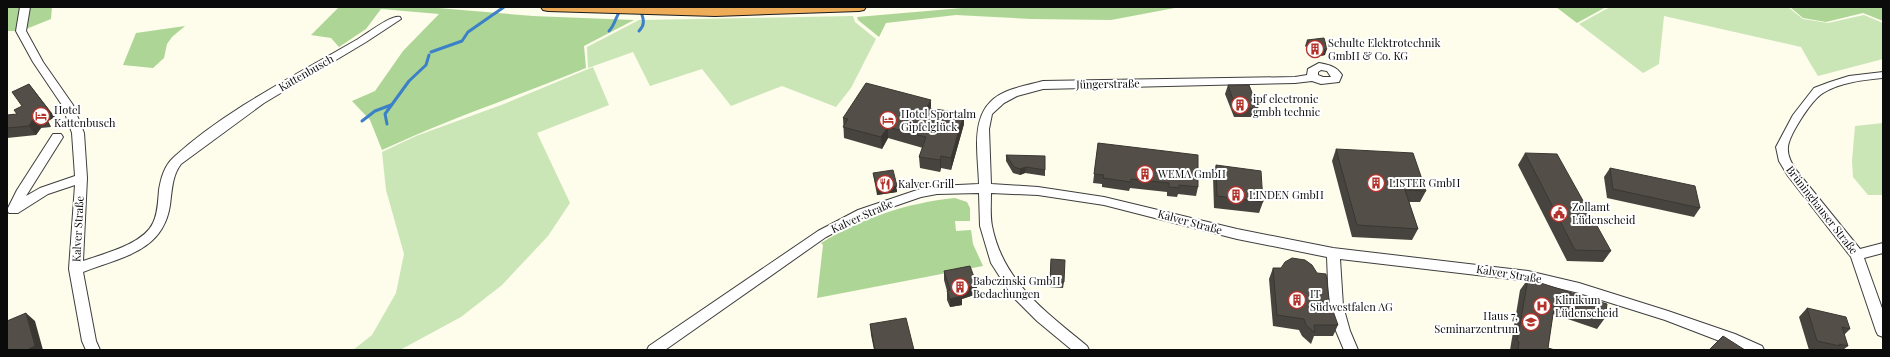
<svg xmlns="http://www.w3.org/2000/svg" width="1890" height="357" viewBox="0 0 1890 357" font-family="'Playfair Display',serif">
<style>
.green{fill:#cae6b6}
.forest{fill:#add696}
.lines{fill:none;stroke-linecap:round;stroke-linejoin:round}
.stream{stroke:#3c81c7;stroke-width:3}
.minor-casing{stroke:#3e3e3e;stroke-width:2}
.highway-casing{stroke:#1c1c1c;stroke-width:2}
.minor{fill:#fff;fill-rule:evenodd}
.highway{fill:#eeac59;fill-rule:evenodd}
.wall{fill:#47433e}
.shaded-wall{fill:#3a3732}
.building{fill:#534e48;stroke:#3a3732}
.labels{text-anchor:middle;stroke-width:4;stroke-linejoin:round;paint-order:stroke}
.poi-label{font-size:11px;fill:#0b0b0b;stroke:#fff;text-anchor:start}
.street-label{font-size:11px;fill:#0b0b0b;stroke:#fff}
</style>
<rect width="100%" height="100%" fill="#fefceb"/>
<g class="green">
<path d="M1610,7H1788L1803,19L1828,23L1864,15L1883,23V59L1818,76L1810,63L1801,47L1664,16L1659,64L1643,73L1579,24Z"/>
<path d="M853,16L855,22L876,39L851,88L836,107L782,86L731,106L702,69L650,86L633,52L588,68L587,47L639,20Z"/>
<path d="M593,67L609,105L537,133L570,203L548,236L502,285L461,317L400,350H353L372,335L396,293L404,254L386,190L382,152L416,136L504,104Z"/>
<path d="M1883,123V195H1868L1853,177L1852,161L1855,126Z"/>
</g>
<g class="forest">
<path d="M7,7H52L51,19L21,31H7Z"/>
<path d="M339,7H426L533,16L634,20L584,46L586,68C518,96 448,119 382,150L370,120L352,101L375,91L403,51L439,14L381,9L366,29L339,47L331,38L311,35Z"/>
<path d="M1020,7H1180L1111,20L1031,19L956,15L886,23L879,37L858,20L857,17L962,8Z"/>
<path d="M1556,7H1606L1577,23Z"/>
<path d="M1790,7H1883V21L1863,13L1826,22L1803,18Z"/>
<path d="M185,26L172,37L167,44L164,58L153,68L123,65L136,33Z"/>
<path d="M955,198L967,202L970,208V221H955L956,231L971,230L973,244L983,266L817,298L823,245L821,243C863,218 906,203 955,198Z"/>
</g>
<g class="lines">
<g class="stream">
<path d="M609,31C615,25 615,18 620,11"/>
<path d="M639,31C645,25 644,20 641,12"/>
<path d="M431,52L462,41L468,32L504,7"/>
<path d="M362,121L375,111L391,105"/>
<path d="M387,124L385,114L409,81L426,65L429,55"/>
</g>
<g class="minor-casing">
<g id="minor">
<path d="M20,7H30L26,31L43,62L73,105L84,133L87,178L83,261C103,254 144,244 153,223C158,213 158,201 159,190C161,178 164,166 174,157C227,109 296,75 358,39C367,34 390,15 400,17L401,19L366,42L264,103L181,164C172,176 172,190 170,205C163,252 121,257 83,272L96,341L100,350H86L82,341L69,269L75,185L48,194L18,213H9L7,210L17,190L53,134H61L63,137L26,196L40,188L75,176L72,133L62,105L33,62L16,31Z"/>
<path d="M1319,63C1329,65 1336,66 1342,75L1339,82L1321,84L1312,81L1295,83L1043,89L1017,96L1004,103L992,114L989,129L991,184L1038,187L1104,197L1237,229L1333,248L1528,271L1579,283L1668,311L1735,334L1762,346L1764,350H1743L1665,320L1579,293L1528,281L1340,259L1343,306L1350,331L1358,350H1344L1336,331L1329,306L1327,257L1237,239L1104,205L1038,195L991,193C991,204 990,216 992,226C1003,282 1046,312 1087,346L1089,350H1072L1037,321L1012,296L991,263L980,226L979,193L937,194L921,197L866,216L826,237L665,350H647L649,346L818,231L858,210L920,189L937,186L979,184C978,148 967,105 1010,90C1021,86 1032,84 1043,81L1295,77L1307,75L1308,69ZM1321,70L1327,71L1331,77H1323L1318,75V72Z"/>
<path d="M1883,72V78C1863,80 1841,82 1823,93C1812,99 1789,135 1788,147C1787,155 1792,164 1796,170L1860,249L1883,243V253L1864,258L1883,311V337L1878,335L1876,331L1851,257L1788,176L1779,161L1776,147L1793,115L1814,88L1830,82L1849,76Z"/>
</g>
</g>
<g class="highway-casing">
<path id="highway" d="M541,7H866L864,10L859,11L715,16L548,11L543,10Z"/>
</g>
<use href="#minor" class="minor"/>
<use href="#highway" class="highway"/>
</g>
<g class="wall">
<path d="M1307,40L1325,55L1315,57L1305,46Z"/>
<path d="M1228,85L1258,108L1255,117H1234L1225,94Z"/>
<path d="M931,108L964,124L951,170L941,168L940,172L920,168L919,157L923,148L888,138L882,149L844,138L843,118Z"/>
<path d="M7,115L55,117L48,121L51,127L41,128L36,135L7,138Z"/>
<path d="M1098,143L1198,187L1196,196L1178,194L1177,197L1167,196V192L1130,188L1129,191L1102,187V184L1093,183Z"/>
<path d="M1336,149L1426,191L1420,202H1409L1418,229L1412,240L1352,237L1332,161Z"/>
<path d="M1525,153L1611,251L1603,262L1567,261L1518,165Z"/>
<path d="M1006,155L1045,170V176L1025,173L1020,175L1013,173L1006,161Z"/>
<path d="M1216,165L1263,202L1259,213L1214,208L1213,177Z"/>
<path d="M1610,168L1700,208L1694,217L1607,198L1604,177Z"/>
<path d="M873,173L897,186V192L877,195L874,179Z"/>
<path d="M1051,259L1064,282L1063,288L1049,287Z"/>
<path d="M1273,268H1281L1330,307L1338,325L1333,336H1314L1311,344L1302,336L1299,330L1273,326L1269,279Z"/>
<path d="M944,271L977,285V294L962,299V305L950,307L947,300V291L944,280Z"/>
<path d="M1528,279L1605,318L1597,329L1553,314L1548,348L1555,350H1510L1520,290Z"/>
<path d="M1807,308L1850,329L1844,335L1848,346L1843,350H1809L1799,317Z"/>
<path d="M870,324L914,350H874L871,335Z"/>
</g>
<g class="shaded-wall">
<path d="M1327,49L1325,55L1315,57L1316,51Z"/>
<path d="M29,84L55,117L48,121L51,127L44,118Z"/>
<path d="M931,100V111L926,108Z"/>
<path d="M964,113V124L951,170V158Z"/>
<path d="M33,119L41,128L36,135L29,126Z"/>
<path d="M888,127V138L882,149L881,137Z"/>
<path d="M941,156V168L940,172V160Z"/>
<path d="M1026,167L1025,173L1020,175V169Z"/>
<path d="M897,186V192L877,195V189Z"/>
<path d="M977,285V294L962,299V305L950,307V299L960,291Z"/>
<path d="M26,313L35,321L43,350H27Z"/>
</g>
<g class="building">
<path d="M1324,38L1327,49L1316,51L1307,40Z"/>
<path d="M866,83L931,100L926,108L964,113L951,158L941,156L940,160L919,157L926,137L888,127L881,137L843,127L848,119L843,118Z"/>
<path d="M29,84L48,109L41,112L44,118L33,119L29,126L7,128V115L17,114L14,110L22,106L12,92Z"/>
<path d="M1228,85H1249L1258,108L1236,109Z"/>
<path d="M1098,143L1198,155V187L1179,185V188L1169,187V183L1131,179V182L1103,178L1104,175L1094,174Z"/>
<path d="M1336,149L1413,153L1426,191L1405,190L1418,229L1357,225Z"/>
<path d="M1525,153L1557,154L1611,251L1575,250Z"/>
<path d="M1006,155L1045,156V170L1026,167L1020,169L1014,167Z"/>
<path d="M1216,165L1261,171L1263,202L1217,196Z"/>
<path d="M1610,168L1695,186L1700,208L1613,189Z"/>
<path d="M893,170L897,186L877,189L873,173Z"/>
<path d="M1292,258L1305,260L1312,265L1317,273L1326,274L1330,307L1332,308L1338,325H1314L1315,333L1306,325L1304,319L1277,315L1273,268H1281L1285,262Z"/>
<path d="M1051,259L1065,260L1064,282L1050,281Z"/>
<path d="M970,266L977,285L960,291L962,296L950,299L947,291L950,290L944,271Z"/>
<path d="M1528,279L1607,304L1605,318L1555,301L1548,348L1555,350H1518L1519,342L1517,341Z"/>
<path d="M1807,308L1846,317L1850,329L1842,327L1848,346L1839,344L1840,346L1817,341Z"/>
<path d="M26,313L35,346L27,350H7V321Z"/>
<path d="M906,318L914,350H875L870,324Z"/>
<path d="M1723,336L1745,350H1709Z"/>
</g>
<defs>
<g id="building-ring" transform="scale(0.9)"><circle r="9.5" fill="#fff" stroke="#b4322a" stroke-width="1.5"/><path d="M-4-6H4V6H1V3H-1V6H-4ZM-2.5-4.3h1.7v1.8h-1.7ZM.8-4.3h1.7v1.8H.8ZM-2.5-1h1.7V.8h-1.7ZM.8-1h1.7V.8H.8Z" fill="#b4322a"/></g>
<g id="hotel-ring" transform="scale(0.9)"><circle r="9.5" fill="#fff" stroke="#b4322a" stroke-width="1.5"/><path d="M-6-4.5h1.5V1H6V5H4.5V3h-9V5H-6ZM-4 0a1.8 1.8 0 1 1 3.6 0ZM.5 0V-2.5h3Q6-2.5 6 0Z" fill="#b4322a"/></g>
<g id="restaurant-ring" transform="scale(0.9)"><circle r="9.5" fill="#fff" stroke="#b4322a" stroke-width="1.5"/><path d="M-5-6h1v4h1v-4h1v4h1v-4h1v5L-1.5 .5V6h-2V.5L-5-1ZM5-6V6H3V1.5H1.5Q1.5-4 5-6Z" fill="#b4322a"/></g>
<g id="civic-ring" transform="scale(0.9)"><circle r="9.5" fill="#fff" stroke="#b4322a" stroke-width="1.5"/><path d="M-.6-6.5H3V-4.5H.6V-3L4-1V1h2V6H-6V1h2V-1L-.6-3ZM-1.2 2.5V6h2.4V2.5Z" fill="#b4322a"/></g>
<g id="hospital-ring" transform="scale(0.9)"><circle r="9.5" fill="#fff" stroke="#b4322a" stroke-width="1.5"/><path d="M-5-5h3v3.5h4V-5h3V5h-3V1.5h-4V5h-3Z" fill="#b4322a"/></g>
<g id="school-ring" transform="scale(0.9)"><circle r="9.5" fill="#fff" stroke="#b4322a" stroke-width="1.5"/><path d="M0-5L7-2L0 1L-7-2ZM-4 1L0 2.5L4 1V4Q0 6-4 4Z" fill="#b4322a"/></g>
</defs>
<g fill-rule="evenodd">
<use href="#building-ring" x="1315" y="49"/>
<use href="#building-ring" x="1240" y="105"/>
<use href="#hotel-ring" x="41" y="116"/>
<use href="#hotel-ring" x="888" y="120"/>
<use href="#building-ring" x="1145" y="174"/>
<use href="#building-ring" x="1376" y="183"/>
<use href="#restaurant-ring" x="885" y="184"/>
<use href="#building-ring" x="1236" y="195"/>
<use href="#civic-ring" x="1559" y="213"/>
<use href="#building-ring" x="960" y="287"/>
<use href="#building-ring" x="1297" y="300"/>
<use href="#hospital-ring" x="1542" y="306"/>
<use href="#school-ring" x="1531" y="322"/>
</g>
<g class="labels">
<g class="poi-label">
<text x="1328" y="47">Schulte Elektrotechnik<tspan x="1328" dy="13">GmbH &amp; Co. KG</tspan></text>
<text x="1253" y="103">ipf electronic<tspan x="1253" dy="13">gmbh technic</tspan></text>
<text x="54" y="114">Hotel<tspan x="54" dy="13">Kattenbusch</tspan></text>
<text x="901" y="118">Hotel Sportalm<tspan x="901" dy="13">Gipfelglück</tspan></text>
<text x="1158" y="178">WEMA GmbH</text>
<text x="1389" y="187">LISTER GmbH</text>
<text x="898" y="188">Kalver Grill</text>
<text x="1249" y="199">LINDEN GmbH</text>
<text x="1572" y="211">Zollamt<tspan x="1572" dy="13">Lüdenscheid</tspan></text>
<text x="973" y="285">Babczinski GmbH<tspan x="973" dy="13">Bedachungen</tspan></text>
<text x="1310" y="298">IT<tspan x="1310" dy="13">Südwestfalen AG</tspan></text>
<text x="1555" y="304">Klinikum<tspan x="1555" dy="13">Lüdenscheid</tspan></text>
<text x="1518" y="320" text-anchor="end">Haus 7,<tspan x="1518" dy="13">Seminarzentrum</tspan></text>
</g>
<g class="street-label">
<text transform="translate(306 73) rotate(-30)" y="4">Kattenbusch</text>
<text transform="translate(1108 84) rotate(-1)" y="4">Jüngerstraße</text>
<text transform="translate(1822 210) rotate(52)" y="4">Brüninghauser Straße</text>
<text transform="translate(862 216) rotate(-24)" y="4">Kalver Straße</text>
<text transform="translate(1190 222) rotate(15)" y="4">Kalver Straße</text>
<text transform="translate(78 229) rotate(-87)" y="4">Kalver Straße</text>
<text transform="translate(1509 274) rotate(9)" y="4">Kalver Straße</text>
</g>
</g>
<rect width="1890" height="357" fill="none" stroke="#0b0b0b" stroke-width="16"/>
</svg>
